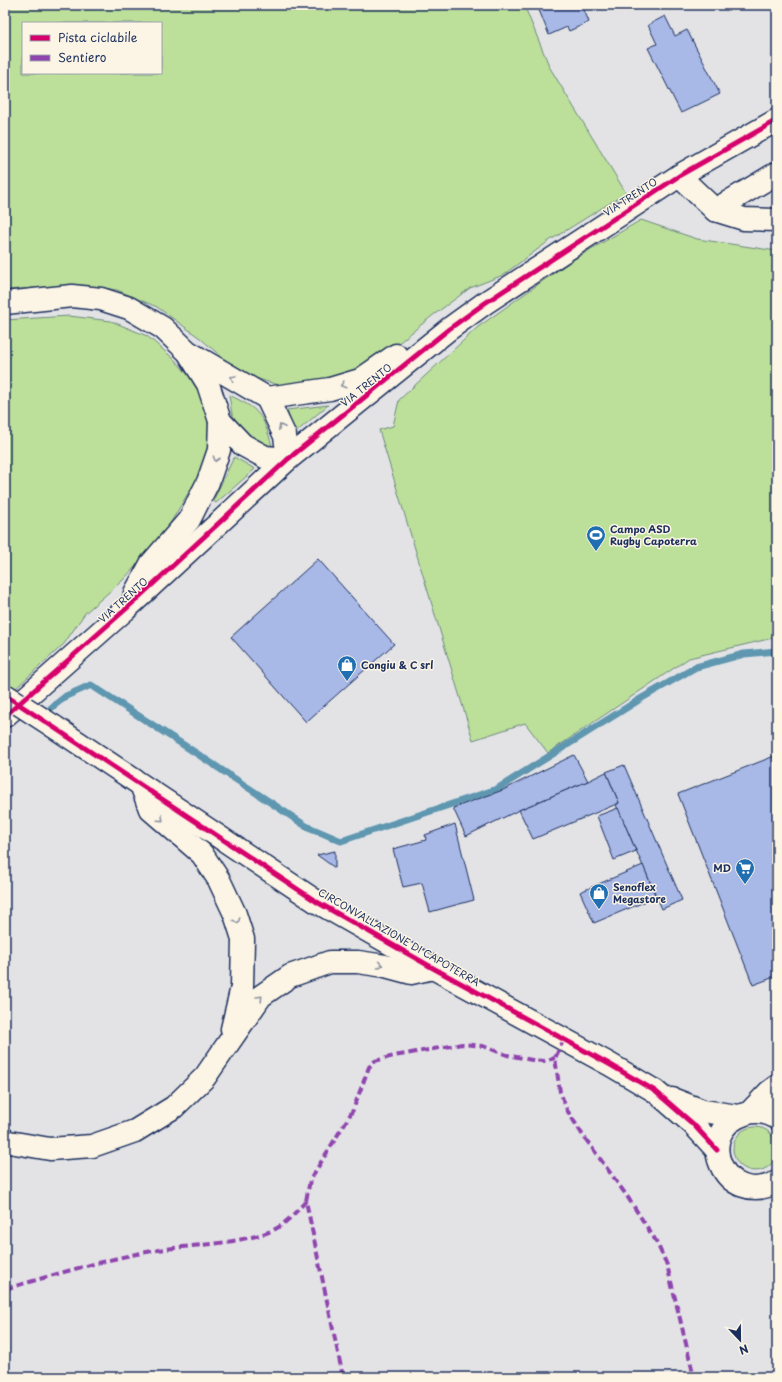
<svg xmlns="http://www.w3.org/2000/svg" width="782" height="1382" viewBox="0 0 782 1382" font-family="'Playpen Sans',sans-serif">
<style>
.green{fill:#bce09a;stroke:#6c887c;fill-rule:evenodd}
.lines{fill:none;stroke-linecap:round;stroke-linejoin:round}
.stream{stroke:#5f97b0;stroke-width:7}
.building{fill:#a8b8e7;stroke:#1b2f5e}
.minor-casing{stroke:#1b2f5e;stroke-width:25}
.minor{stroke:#fcf5e5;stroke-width:22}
.minor-bridge-casing{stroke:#1b2f5e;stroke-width:25;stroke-linecap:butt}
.minor-bridge{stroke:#fcf5e5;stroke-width:22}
.quiet{stroke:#8e44ad;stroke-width:4;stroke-dasharray:8 4;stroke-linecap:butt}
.cycleway-casing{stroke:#fcf5e5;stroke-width:8}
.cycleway{stroke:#d6006c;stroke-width:5}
.oneway{stroke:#8c92a2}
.labels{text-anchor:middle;stroke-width:3;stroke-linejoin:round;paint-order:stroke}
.street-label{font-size:10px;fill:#1b2f5e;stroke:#fcf5e5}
.poi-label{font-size:10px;font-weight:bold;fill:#1b2f5e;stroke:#fcf5e5;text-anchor:start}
</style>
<rect width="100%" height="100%" fill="#e3e3e6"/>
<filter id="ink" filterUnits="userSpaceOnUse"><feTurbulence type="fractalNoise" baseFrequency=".025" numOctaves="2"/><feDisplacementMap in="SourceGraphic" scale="8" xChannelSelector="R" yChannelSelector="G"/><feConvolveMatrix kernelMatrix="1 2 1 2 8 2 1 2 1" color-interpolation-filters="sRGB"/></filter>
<g filter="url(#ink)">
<g class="green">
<path d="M5,5H524L550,68L626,193L549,241L503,275L470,288L432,316L374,363L318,382L282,386L265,381L246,375L224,359L200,338L157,307L117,290L81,285L5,290ZM23,23H161V73H23Z"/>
<path d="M641,220L697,239L777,251V637L689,658L548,753L525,723L473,740L379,430L393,426L399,400L478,327L571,261Z"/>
<path d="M69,316L111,321L147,336L174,359L198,386L209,422V453L196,480L162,537L123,580L85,613L64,644L5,698V320Z"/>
<path d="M229,395C259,409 263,414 272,446L258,443L244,433L232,414Z"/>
<path d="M328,405L294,434L287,410Z"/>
<path d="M234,457L255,469L216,503L213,501Z"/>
<circle cx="755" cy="1149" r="22"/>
</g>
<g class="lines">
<path class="stream" d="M51,708L66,696L91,685L199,755L306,826L341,841L497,789L642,698L696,667L744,654L777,651"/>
</g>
<g class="building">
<path d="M537,5H582L589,22L569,31L567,27L549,35Z"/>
<path d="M665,16L675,36L687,30L720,94L681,113L648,48L657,44L648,25Z"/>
<path d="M318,559L394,644L306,722L231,637Z"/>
<path d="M574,755L588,781L519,810L466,836L453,808L503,790Z"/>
<path d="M777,755V976L753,985L678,794Z"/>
<path d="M624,765L682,900L662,909L616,805L619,803L606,772Z"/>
<path d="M606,772L619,803L533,839L519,810L588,781Z"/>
<path d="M618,808L636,851L614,860L597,816Z"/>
<path d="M455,824L474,900L430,912L422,883L403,887L393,849L426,840L425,835Z"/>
<path d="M335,851V868L317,855Z"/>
<path d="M643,865L656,897L594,923L580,892Z"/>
</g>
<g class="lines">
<g class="minor-casing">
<g id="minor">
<path d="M679,176L715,210L744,219L777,220"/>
<path d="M715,210L777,173"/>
<path d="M5,303L72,296L101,299L129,308L163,328L188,352L208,384L220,421L219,450L208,482L189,520L151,564L135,593"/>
<path d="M190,353L267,398L285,436L288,459"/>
<path d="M267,398L330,389L360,380L396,355"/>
<path d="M220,421L243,445L265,457L288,459"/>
<path d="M5,716L126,609L288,459L449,329L485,303L682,174L777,120"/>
<path d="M53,726L317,902L433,968L609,1064L655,1091L693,1124L717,1150"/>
<path d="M142,787L150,809L202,854L219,880L235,914L243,939L242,987L232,1029"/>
<path d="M672,1099L703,1111L738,1116"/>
<path d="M750,1112L769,1092L777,1086"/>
<path d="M777,1118C768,1112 755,1110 745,1114C691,1131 724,1210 777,1182"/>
<path d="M5,1140L9,1142L50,1149L92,1146L135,1131L174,1107L205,1077L261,996L290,976L330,962H358L385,966L411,973L433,968"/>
</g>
</g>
<use href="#minor" class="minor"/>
<g class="minor-bridge-casing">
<path id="minor-bridge" d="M5,695L53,726"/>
</g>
<use href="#minor-bridge" class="minor-bridge"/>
<g class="quiet">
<path d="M564,1039L555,1058L560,1092L567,1110L582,1134L627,1196L656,1241L667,1265L694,1377"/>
<path d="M5,1289C54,1275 102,1260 152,1251C189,1245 227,1245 263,1234C283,1228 292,1216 306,1201"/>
<path d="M343,1377L306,1201L310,1180L353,1110L369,1067L375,1061L394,1056L462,1044L483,1046L507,1055L532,1060L544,1061L555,1058"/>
</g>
<g class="cycleway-casing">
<g id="cycleway">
<path d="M5,695L317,902L433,968L609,1064L655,1091L693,1124L717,1150"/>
<path d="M5,716L126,609L288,459L449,329L485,303L682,174L777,120"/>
</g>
</g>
<use href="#cycleway" class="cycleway"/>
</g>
<defs><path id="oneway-chevron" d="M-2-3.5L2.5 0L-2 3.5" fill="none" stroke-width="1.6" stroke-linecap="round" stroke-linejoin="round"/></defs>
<g class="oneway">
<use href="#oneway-chevron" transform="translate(233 378) rotate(-150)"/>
<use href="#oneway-chevron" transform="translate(343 385) rotate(164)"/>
<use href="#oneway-chevron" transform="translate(281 427) rotate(-115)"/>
<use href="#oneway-chevron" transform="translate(216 459) rotate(108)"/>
<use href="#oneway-chevron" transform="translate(161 819) rotate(42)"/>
<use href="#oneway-chevron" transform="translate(237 921) rotate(72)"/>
<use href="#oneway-chevron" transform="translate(380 965) rotate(9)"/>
<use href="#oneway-chevron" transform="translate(260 998) rotate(-47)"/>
</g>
</g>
<defs>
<g id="stadium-pin" transform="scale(1)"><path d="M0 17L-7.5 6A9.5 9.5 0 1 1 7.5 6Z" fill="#1f6fb2" stroke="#fcf5e5"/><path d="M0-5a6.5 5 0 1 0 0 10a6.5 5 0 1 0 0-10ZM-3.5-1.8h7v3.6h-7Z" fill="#fff"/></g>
<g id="shop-pin" transform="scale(1)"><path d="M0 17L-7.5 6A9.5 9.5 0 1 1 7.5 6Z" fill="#1f6fb2" stroke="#fcf5e5"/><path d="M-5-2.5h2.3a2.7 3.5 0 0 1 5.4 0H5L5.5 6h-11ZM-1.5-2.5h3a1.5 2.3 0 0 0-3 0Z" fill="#fff"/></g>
<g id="supermarket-pin" transform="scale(1)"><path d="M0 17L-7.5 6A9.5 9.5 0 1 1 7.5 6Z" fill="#1f6fb2" stroke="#fcf5e5"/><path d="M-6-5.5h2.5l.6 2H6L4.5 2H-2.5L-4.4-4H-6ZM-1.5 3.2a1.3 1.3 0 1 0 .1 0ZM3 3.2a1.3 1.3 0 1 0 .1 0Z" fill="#fff"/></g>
</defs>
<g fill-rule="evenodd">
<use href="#stadium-pin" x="596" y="535"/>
<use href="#shop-pin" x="347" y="665"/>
<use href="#supermarket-pin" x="745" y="868"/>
<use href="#shop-pin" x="599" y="893"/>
</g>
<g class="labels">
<g class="street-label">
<text transform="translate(630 197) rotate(-33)" y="4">VIA TRENTO</text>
<text transform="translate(366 385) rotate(-39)" y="4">VIA TRENTO</text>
<text transform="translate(123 600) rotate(-42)" y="4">VIA TRENTO</text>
<text transform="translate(399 937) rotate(30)" y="4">CIRCONVALLAZIONE DI CAPOTERRA</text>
</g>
<g class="poi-label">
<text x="610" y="533">Campo ASD<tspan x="610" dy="12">Rugby Capoterra</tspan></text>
<text x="361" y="669">Congiu &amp; C srl</text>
<text x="731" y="872" text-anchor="end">MD</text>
<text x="613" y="891">Senoflex<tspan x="613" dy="12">Megastore</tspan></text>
</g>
</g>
<rect width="782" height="1382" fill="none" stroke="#fcf5e5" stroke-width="20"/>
<rect x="10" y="10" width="762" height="1362" fill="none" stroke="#1b2f5e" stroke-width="1.5" filter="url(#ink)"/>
<rect x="22" y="22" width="140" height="52" fill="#fcf5e5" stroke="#a2a6af"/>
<rect x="30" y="35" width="20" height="6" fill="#d6006c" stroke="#a2a6af"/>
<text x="58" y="42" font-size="12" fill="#1b2f5e">Pista ciclabile</text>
<rect x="30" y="55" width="20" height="6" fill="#8e44ad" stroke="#a2a6af"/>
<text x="58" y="62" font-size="12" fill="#1b2f5e">Sentiero</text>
<g transform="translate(740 1340) rotate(158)" stroke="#fcf5e5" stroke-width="3" paint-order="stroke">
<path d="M0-3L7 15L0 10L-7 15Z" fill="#1b2f5e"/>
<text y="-6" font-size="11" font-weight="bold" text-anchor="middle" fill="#1b2f5e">N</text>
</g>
</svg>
